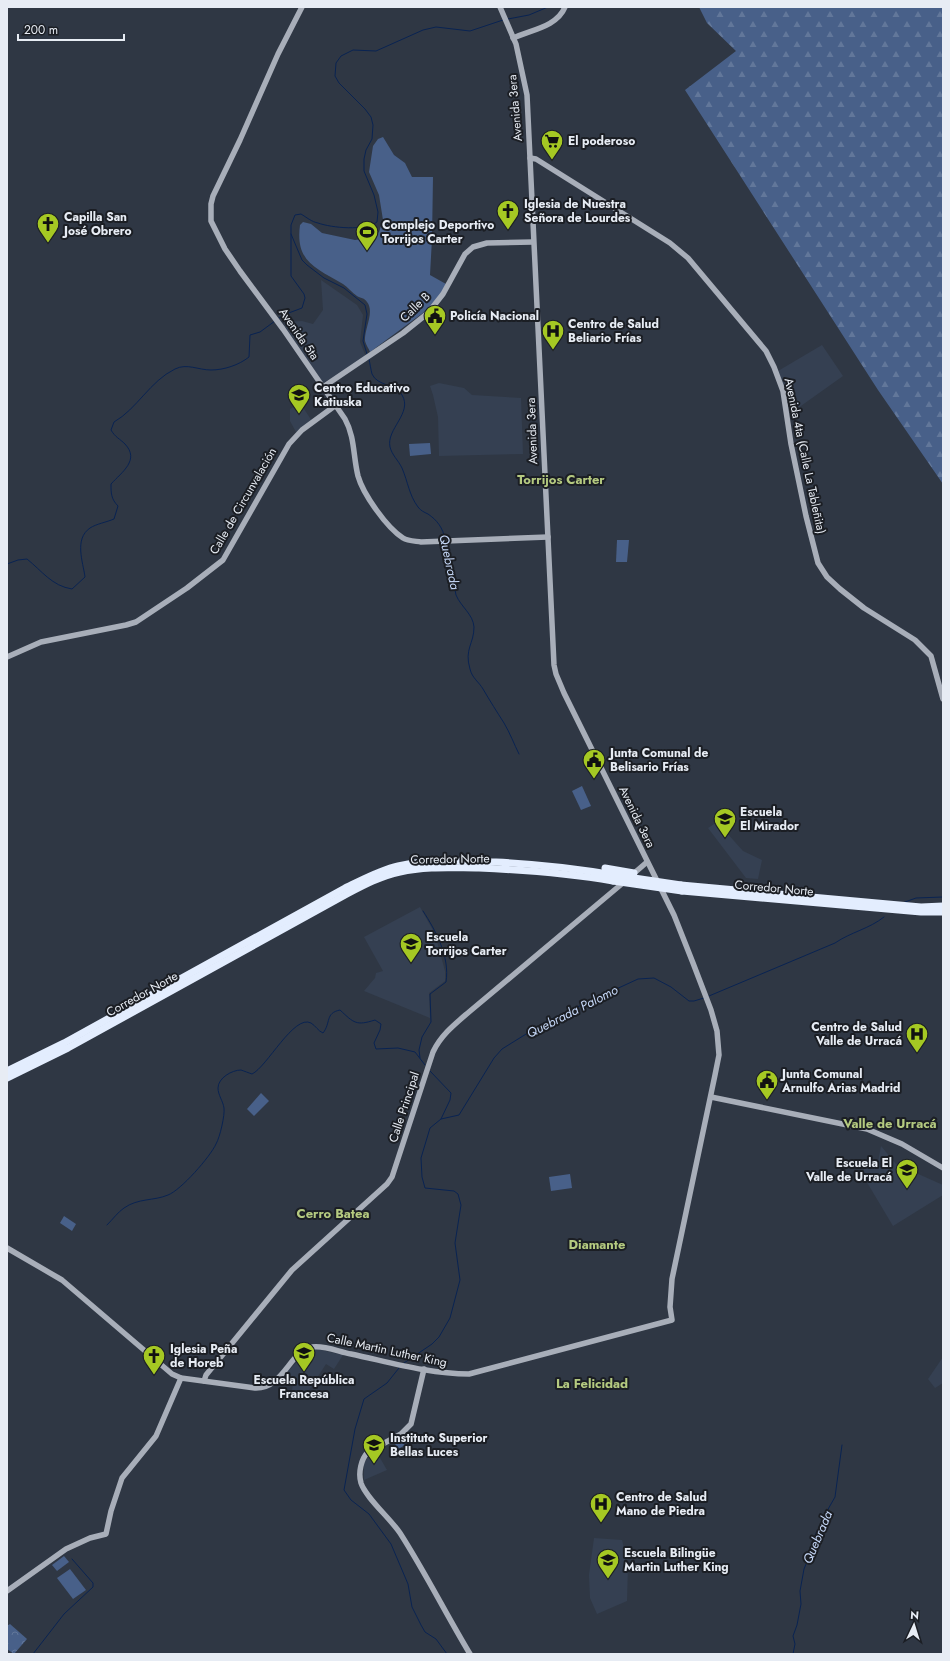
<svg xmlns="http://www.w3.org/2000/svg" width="950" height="1661" viewBox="0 0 950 1661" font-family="Jost,sans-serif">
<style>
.built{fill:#354052}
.forest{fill:url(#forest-firs)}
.park{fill:url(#park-crowns)}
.pitch{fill:#486089}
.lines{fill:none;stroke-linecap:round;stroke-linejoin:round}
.stream{stroke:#092352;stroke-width:1}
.secondary{stroke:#a8aeb9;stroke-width:5.5}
.highway{stroke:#e3edfe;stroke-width:7}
.highway-bridge{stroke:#e3edfe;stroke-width:7}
.labels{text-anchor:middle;stroke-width:4;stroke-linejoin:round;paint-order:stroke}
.street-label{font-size:12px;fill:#e7ecf4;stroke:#1b1e24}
.poi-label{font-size:12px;font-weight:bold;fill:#e7ecf4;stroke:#1b1e24;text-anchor:start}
.neighbourhood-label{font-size:13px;font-weight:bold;fill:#b5ca80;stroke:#1b1e24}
.water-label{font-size:13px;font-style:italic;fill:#c5d7f7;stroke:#1b1e24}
</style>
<defs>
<pattern id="forest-firs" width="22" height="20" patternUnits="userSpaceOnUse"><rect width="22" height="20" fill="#486089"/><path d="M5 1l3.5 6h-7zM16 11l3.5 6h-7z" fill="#62779a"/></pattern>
<pattern id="park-crowns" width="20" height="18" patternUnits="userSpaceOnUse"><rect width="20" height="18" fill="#486089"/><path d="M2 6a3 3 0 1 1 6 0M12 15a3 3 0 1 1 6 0" fill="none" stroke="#62779a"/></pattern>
</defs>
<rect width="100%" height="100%" fill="#2f3744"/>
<g class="built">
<path d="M321,280L357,305L363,315L360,342L366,357L323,383L284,325L286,322L302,321L313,324L323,310Z"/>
<path d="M822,345L843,376L791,413L788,398L778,371Z"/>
<path d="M439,383L464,388L472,395L521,398L523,454L439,456L438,417L433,395L430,386Z"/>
<path d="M300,403L312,421L296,432L290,421V409Z"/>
<path d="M717,822L743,851L762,860L758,879L746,878L708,828Z"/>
<path d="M420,907L435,934L445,971V981L429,993L430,1018L364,991L375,978L376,973L383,971L364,937Z"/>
<path d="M881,1146L896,1164L943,1185V1195L893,1226L862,1174L866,1163L872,1164L878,1162Z"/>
<path d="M317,1349L343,1355L334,1369L326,1364L306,1395L292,1390L293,1384L283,1377L305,1353Z"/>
<path d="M943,1357V1383L935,1388L928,1379Z"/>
<path d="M376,1451L387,1470L364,1480V1463L369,1456Z"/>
<path d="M594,1538L622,1540L628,1565L627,1601L597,1614L590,1598L589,1575Z"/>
</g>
<path class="forest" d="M699,7H943V484L878,390L685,90L736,51L707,23Z"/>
<path class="park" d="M10,1624L27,1639L14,1654L7,1649V1626Z"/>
<g class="pitch">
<path d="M383,137L394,155L405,163L412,177H433L432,239L430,275L446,284L435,304L370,352C369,349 366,345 365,341C364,329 375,312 367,302C365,298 360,298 357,296C352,293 348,287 343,284C316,268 295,262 300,225L303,222L311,224L322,233L355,240L370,238L379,232L383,220L379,195L369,172L373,146L378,139Z"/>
<path d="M430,443L431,454L410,456L409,444Z"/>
<path d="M617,540H629L627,562H616Z"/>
<path d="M582,786L591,806L581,810L572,791Z"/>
<path d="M261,1093L269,1101L254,1116L247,1109Z"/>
<path d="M570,1174L572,1188L551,1191L549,1177Z"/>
<path d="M64,1216L76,1224L72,1231L60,1223Z"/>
<path d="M407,1435L411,1442L398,1449L394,1442Z"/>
<path d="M64,1556L69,1562L57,1571L52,1565Z"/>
<path d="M70,1569L86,1590L73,1599L57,1578Z"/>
</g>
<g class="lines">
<g class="stream">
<path d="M508,19L529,15L548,7"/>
<path d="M291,234L302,260L307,265L324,278L344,288L365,305L367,314L363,341L367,354"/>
<path d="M279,318L286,314L302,308L305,298L304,294L291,276V225L295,215L301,214C306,217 312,222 318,223C332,228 365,231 377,222L378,212L374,195L364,171V159L366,150L372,139L373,125L371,117L365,109L339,83L335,76L336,63L341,56L353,50L376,51L423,30L436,27L470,31L503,20"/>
<path d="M369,359C370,364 371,370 372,374C377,386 396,384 402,395C413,413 386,429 390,447C392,455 398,460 402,468C408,482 409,495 418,507C421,511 424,512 428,514C437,520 443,528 445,539"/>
<path d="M446,544L456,595C461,607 473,614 474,627C474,644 464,649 470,669C472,678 479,682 483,689C490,701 497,712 504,723C510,733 514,744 519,754"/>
<path d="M7,564L18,560L27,559C42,571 52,586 72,589L85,577C83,562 74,539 90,528C96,524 107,522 114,519L118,506C111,499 111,493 111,484C122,472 140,460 125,444C120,439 115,437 111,430L114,422C137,409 150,381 175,369C187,363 198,370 211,370C224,370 239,365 249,357L250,335L260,332L275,321"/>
<path d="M905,902L916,898L943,897"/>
<path d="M709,996L835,943C851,932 869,929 884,917"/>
<path d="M420,1058L419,1050L422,1037L431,1022L430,994L446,982C450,957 436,931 423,911"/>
<path d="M430,1071L451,1093L450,1100L441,1119"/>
<path d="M107,1225C113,1219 118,1212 124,1208C138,1198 154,1201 168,1195C181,1190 210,1157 216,1144C220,1137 225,1115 224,1108C223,1101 218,1095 218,1088C218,1078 232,1070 241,1070C244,1071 249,1073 252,1074C267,1067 294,1014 311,1023C316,1026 318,1031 323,1033C331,1023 325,1013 340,1010C354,1023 356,1026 375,1020L381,1024L380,1030L374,1043L376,1049L398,1048L415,1052L425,1065"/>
<path d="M404,1363L432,1344L439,1337L450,1318L460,1280L455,1243L461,1205L458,1194L454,1191L425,1188L422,1177L421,1158L430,1128L441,1119L459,1115L494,1058L502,1049L547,1021L638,979L654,978L671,987L689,1001H694L704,998"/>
<path d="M399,1368L387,1383L364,1399L355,1429L344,1490L351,1500L369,1514L391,1544L408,1584L412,1607L421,1625L425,1632L436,1639L447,1654"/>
<path d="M33,1654L64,1614L93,1587V1583L72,1559"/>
<path d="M793,1654L795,1644L793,1636L797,1625L801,1604L800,1591L804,1569L811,1552L814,1538L817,1531L825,1524L827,1511L835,1497L842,1445"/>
</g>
<g class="secondary">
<path d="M302,7L278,54L240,140L213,196L211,204V221L225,249L240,271L283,329L345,419C355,437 353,456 358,476C363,494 387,528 403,538C408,541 415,541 421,542L548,537"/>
<path d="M513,38C530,30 557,27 565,7"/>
<path d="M530,158L536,159L670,243L688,258L766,351L774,367L783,391L791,444L806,516L818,563L827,577L840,589L864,608L915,640L931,656L943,699"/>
<path d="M323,387L403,333L428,313L443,294L465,254L473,247L487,243L533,242"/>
<path d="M7,657L41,642L126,625L136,622L187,588L223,560L289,444L302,430L336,405"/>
<path d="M632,875L647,862"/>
<path d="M711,1097L867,1129L902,1144L943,1168"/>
<path d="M7,1248L62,1280L172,1374L181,1378L255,1388C284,1389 290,1350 312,1347C325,1345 339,1352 351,1354C389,1362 429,1374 469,1374L672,1320L670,1307L672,1279L715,1075L719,1055L717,1031L711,1010L693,963L674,915L564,693L556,674L554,665L527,95L516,44L500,7"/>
<path d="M424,1369L411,1424L401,1434L368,1452C361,1459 358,1473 361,1483C366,1498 390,1518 400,1533C425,1572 446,1614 470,1654"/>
<path d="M204,1381L206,1375L292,1270L387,1184L392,1177L433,1052C441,1035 455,1024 469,1012L624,882"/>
<path d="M7,1591L66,1549L90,1538L106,1534L111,1511L122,1478L156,1436L181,1378"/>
</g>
<g class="highway">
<path d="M605,868L634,873"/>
<path d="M681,885L921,907L943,906"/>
<path d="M682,891L921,912H943"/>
<path d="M7,1071L64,1043L345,888C362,880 380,870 398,866C431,859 463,861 496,862C536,864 575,868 614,875"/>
<path d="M7,1078L68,1048L347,894C364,885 381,876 400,872C426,866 453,868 479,868C526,870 567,873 613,881"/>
</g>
<g class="highway-bridge">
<path d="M614,875L681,885"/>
<path d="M613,881L682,891"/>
</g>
</g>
<defs>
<g id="supermarket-pin" transform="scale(1.15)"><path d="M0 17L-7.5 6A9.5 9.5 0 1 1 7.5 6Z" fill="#a5c823" stroke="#1b1e24"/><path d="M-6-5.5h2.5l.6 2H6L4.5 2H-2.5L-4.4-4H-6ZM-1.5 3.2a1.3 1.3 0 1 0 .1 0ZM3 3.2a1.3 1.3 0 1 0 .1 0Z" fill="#111"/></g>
<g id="church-pin" transform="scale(1.15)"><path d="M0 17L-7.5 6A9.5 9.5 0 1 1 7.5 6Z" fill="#a5c823" stroke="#1b1e24"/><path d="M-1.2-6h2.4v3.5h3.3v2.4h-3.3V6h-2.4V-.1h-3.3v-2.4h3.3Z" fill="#111"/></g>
<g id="stadium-pin" transform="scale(1.15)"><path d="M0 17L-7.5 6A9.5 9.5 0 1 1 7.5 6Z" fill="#a5c823" stroke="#1b1e24"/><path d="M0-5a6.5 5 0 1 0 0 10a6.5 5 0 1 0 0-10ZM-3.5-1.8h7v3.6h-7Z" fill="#111"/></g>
<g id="civic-pin" transform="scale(1.15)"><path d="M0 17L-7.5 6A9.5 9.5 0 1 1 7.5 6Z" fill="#a5c823" stroke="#1b1e24"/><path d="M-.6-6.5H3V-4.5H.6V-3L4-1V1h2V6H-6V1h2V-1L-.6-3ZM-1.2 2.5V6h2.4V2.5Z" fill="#111"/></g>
<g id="hospital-pin" transform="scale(1.15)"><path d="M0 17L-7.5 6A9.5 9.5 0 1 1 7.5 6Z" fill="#a5c823" stroke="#1b1e24"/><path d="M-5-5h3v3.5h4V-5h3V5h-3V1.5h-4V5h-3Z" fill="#111"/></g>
<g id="school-pin" transform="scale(1.15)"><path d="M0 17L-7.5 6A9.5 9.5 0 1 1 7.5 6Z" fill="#a5c823" stroke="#1b1e24"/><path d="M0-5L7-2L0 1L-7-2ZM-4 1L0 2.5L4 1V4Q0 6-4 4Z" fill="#111"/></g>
</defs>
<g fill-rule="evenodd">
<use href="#supermarket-pin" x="552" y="141"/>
<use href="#church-pin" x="508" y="211"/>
<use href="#church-pin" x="48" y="224"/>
<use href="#stadium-pin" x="367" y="232"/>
<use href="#civic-pin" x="435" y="316"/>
<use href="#hospital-pin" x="553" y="331"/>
<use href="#school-pin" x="299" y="395"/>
<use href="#civic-pin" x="594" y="760"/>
<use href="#school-pin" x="725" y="819"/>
<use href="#school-pin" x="411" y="944"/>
<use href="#hospital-pin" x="917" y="1034"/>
<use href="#civic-pin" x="767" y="1081"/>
<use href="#school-pin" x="907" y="1170"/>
<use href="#school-pin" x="304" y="1353"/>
<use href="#church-pin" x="154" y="1356"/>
<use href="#school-pin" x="374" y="1445"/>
<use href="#hospital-pin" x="601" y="1504"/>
<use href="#school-pin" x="608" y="1560"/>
</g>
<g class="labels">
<g class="street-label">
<text transform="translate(515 108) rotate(-95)" y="4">Avenida 3era</text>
<text transform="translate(415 307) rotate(-44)" y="4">Calle B</text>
<text transform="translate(299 334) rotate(55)" y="4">Avenida 5ta</text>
<text transform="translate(532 431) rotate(-92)" y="4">Avenida 3era</text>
<text transform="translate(805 456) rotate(78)" y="4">Avenida 4ta (Calle La Tableñita)</text>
<text transform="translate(243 501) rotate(-60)" y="4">Calle de Circunvalación</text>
<text transform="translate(637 817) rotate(64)" y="4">Avenida 3era</text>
<text transform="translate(450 859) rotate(-1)" y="4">Corredor Norte</text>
<text transform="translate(774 888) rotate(5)" y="4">Corredor Norte</text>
<text transform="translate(142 994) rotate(-29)" y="4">Corredor Norte</text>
<text transform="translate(404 1107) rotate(-72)" y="4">Calle Principal</text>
<text transform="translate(387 1350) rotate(12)" y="4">Calle Martin Luther King</text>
</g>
<g class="poi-label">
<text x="568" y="145">El poderoso</text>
<text x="524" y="208">Iglesia de Nuestra<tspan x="524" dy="14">Señora de Lourdes</tspan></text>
<text x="64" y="221">Capilla San<tspan x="64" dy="14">José Obrero</tspan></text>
<text x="382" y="229">Complejo Deportivo<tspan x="382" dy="14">Torrijos Carter</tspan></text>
<text x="450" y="320">Policía Nacional</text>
<text x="568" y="328">Centro de Salud<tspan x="568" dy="14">Beliario Frías</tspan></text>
<text x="314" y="392">Centro Educativo<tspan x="314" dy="14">Katiuska</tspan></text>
<text x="610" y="757">Junta Comunal de<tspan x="610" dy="14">Belisario Frías</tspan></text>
<text x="740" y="816">Escuela<tspan x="740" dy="14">El Mirador</tspan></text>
<text x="426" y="941">Escuela<tspan x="426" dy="14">Torrijos Carter</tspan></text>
<text x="902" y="1031" text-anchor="end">Centro de Salud<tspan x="902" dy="14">Valle de Urracá</tspan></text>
<text x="782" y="1078">Junta Comunal<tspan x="782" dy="14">Arnulfo Arias Madrid</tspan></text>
<text x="892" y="1167" text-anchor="end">Escuela El<tspan x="892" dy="14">Valle de Urracá</tspan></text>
<text x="170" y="1353">Iglesia Peña<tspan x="170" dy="14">de Horeb</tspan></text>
<text x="304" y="1384" text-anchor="middle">Escuela República<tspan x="304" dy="14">Francesa</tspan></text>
<text x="390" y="1442">Instituto Superior<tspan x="390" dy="14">Bellas Luces</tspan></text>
<text x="616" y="1501">Centro de Salud<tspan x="616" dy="14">Mano de Piedra</tspan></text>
<text x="624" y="1557">Escuela Bilingüe<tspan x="624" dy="14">Martin Luther King</tspan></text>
</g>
<g class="neighbourhood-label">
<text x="561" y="484">Torrijos Carter</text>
<text x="890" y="1128">Valle de Urracá</text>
<text x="333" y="1218">Cerro Batea</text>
<text x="597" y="1249">Diamante</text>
<text x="592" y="1388">La Felicidad</text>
</g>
<g class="water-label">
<text transform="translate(450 562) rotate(78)" y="5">Quebrada</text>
<text transform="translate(572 1011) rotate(-27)" y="5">Quebrada Palomo</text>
<text transform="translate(817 1537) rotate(-67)" y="5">Quebrada</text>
</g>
</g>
<rect width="950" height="1661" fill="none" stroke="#e7ecf4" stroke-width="16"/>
<g transform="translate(914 1625) rotate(4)" stroke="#1b1e24" stroke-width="3" paint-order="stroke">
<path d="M0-3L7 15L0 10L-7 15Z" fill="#e7ecf4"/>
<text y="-6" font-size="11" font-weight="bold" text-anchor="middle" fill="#e7ecf4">N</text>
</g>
<path d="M18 34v6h106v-6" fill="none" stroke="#e7ecf4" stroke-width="2"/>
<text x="24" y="34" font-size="12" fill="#e7ecf4" stroke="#1b1e24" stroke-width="3" paint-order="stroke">200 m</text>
</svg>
